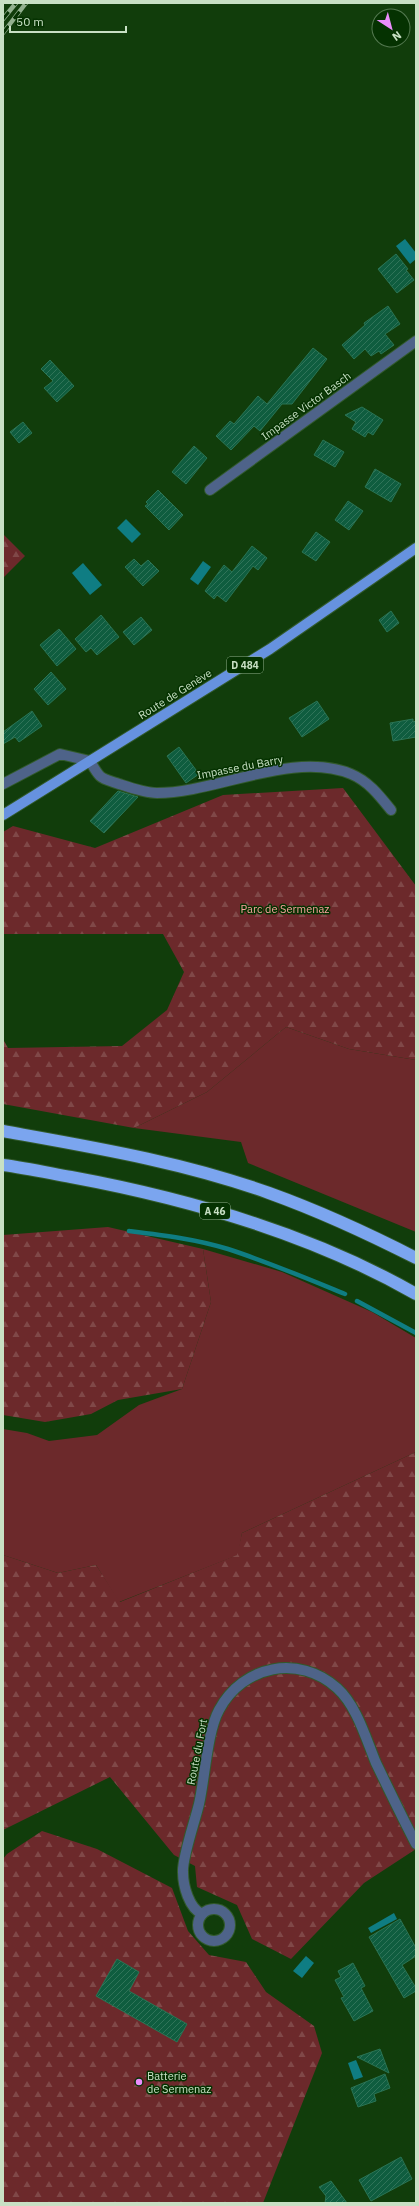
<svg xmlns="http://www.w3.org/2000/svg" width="419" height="2206" viewBox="0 0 419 2206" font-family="'IBM Plex Sans',sans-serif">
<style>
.grass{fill:#6c292b}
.forest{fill:url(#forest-firs)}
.water{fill:#0f7d83}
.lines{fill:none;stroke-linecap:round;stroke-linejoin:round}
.stream{stroke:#0f7d83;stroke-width:4.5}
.building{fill:url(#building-hatch);stroke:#2a7454}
.minor-casing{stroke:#325a2c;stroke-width:12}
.primary-casing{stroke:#325a2c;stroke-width:12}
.motorway-casing{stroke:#325a2c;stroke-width:14}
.minor{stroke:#4e6389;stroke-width:10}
.primary{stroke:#6692df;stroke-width:10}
.motorway{stroke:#7ba5ef;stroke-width:12}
.rail-casing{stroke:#92b08e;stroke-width:4.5}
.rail{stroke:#053201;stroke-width:3;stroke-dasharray:9;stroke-linecap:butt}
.poi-dot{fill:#eb8dfc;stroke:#053201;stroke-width:1.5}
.labels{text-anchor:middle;stroke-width:3;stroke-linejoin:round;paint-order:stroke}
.shield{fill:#053201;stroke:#8eac8a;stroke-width:1}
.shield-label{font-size:10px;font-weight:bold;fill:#c8e0c4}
.street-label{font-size:11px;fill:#c8e0c4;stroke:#053201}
.park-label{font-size:11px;fill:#fca3a0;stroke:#053201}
.poi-label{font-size:11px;fill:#c8e0c4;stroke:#053201;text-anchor:start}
</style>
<defs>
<pattern id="forest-firs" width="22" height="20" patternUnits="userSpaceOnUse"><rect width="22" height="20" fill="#6c292b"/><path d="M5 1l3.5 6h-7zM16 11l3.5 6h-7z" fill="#804848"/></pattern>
<pattern id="building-hatch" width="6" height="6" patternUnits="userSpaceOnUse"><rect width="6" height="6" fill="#0f5d3f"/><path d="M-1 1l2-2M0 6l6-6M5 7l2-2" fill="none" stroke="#307459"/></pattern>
</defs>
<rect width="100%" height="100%" fill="#113d0b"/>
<g class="grass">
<path d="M286,1027L349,1049L416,1060V1232L248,1163L241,1142L134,1128L207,1092Z"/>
<path d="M203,1249L282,1272L372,1312L416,1338V1452L242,1533L238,1555L119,1602L96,1565L58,1573L3,1555V1429L27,1433L49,1441L97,1435L139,1405L182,1389L211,1302Z"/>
</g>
<g class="forest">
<path d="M3,534L25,556L3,578Z"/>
<path d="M343,788L416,886V1060L349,1049L286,1027L207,1092L134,1128L3,1104V1039L8,1048L122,1046L167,1010L184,972L163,934H3V832L13,826L95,848L223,795Z"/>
<path d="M108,1227L203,1249L211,1302L182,1389L118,1400L91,1414L45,1422L3,1415V1235Z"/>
<path d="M416,1452V1849L364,1883L291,1959L252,1939L237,1905L197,1887L195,1866L174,1855L110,1777L3,1830V1555L58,1573L96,1565L120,1602L237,1555L242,1533Z"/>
<path d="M42,1831L97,1849L172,1888L188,1931L209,1955L246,1962L266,1992L314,2026L322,2053L263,2203H3V1859L7,1854Z"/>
</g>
<g class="water">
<path d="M405,239L416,253V259L410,264L396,246Z"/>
<path d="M126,519L141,534L132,543L117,528Z"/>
<path d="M203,561L211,567L198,585L190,579Z"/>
<path d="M83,563L102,585L90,595L72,573Z"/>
<path d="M394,1913L397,1919L371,1933L368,1928Z"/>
<path d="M306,1956L314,1963L302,1978L293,1971Z"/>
<path d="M356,2060L363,2077L354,2080L348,2063Z"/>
</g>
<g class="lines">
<g class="stream">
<path d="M129,1231C162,1235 196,1239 228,1249C268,1262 306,1278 345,1294"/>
<path d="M357,1301L416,1333"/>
</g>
</g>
<g class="building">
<path d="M396,254L408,269L406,270L414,280L397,293L378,269Z"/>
<path d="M388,306L400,324L385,334L394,345L381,354L379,351L371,356L365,349L354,359L342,345L365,325L364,323Z"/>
<path d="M313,348L327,359L292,404H282L260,431L254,426L231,450L216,436L230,421L234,424L258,396L267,404Z"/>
<path d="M50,360L74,386L57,402L44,388L53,381L41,369Z"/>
<path d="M362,407L383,420L373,435L368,432L365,437L352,429L356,422L345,415Z"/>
<path d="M23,422L32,433L19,443L10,432Z"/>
<path d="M323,440L344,452L335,467L314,455Z"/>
<path d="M194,446L207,458L186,484L172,472Z"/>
<path d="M375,469L401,484L391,502L365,487Z"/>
<path d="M158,490L183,515L169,530L145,506L148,504L146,502Z"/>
<path d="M348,501L363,511L349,530L335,520Z"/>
<path d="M316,532L330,542L316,561L302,552Z"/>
<path d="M252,546L267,558L258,570L253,566L226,602L217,595L214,599L205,591L224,565L232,572Z"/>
<path d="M134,559L141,566L148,560L159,571L143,586L125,567Z"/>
<path d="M391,611L399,623L387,632L379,620Z"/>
<path d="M101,615L119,637L97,655L91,648L86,652L75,639Z"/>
<path d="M141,617L152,630L134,645L123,632Z"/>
<path d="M59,629L76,649L57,666L40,645Z"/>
<path d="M51,672L66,689L48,705L34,689Z"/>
<path d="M317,701L329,719L302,737L289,718Z"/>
<path d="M32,711L42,726L19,742L15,737L3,744V732Z"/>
<path d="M413,719V722L416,721V737L393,741L390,723Z"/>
<path d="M179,747L199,774L186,783L167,756Z"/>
<path d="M118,791L138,797L104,833L90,821Z"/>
<path d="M400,1919L416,1948V1956L402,1965L416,1988V1991L404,1998L369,1937Z"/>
<path d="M117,1959L139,1972L129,1991L187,2024L177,2042L96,1996Z"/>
<path d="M353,1963L365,1986L361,1988L373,2011L354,2021L341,1998L344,1997L335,1980L341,1977L338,1971Z"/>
<path d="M380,2049L389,2073L357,2057Z"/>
<path d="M385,2074L390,2088L374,2094L376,2101L358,2107L351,2088Z"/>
<path d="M401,2157L412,2179L371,2201L359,2180Z"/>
<path d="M331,2181L347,2203H325L326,2196L319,2187Z"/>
</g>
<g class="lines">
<g class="minor-casing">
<g id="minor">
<path d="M210,490L416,341"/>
<path d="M3,784L60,754L90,761C93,766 96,772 100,776C104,780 114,782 119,784C131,788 145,793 157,793C216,793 293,750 351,774C368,781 379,795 391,810"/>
<circle cx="214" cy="1925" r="16"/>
<path d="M202,1914C189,1908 183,1886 183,1872C182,1858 195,1821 199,1804C205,1778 207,1732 219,1710C243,1665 299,1654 337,1688C357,1706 366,1739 376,1763C389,1790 402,1817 416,1844"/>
</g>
</g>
<g class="primary-casing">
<path id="primary" d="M3,815L270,649L416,548"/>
</g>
<g class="motorway-casing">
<g id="motorway">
<path d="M3,1131C92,1147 183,1162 269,1193C319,1211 369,1234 416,1258"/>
<path d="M3,1165C26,1168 49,1173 71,1177C190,1199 311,1234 416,1294"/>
</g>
</g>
<use href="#minor" class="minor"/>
<use href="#primary" class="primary"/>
<use href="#motorway" class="motorway"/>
<g class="rail-casing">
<g id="rail">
<path d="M3,19L16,3"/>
<path d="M3,33L26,3"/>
</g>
</g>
<use href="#rail" class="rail"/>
</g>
<circle class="poi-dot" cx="139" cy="2082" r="4"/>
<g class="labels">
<g class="shield">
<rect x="227" y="657" width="36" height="16" rx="3"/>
<rect x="200" y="1203" width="30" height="16" rx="3"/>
</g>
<g class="shield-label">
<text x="245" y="669">D 484</text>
<text x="215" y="1215">A 46</text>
</g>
<g class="street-label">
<text transform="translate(306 406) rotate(-36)" y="4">Impasse Victor Basch</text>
<text transform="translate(175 694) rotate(-32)" y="4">Route de Genève</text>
<text transform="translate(240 767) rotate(-11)" y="4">Impasse du Barry</text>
<text transform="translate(197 1752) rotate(-79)" y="4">Route du Fort</text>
</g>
<g class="park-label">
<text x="285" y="913">Parc de Sermenaz</text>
</g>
<g class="poi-label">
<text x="147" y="2080">Batterie<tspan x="147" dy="13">de Sermenaz</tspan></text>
</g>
</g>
<rect width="419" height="2206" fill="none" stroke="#c8e0c4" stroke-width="8"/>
<g transform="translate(391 28) rotate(144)"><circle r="19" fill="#053201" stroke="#53784f"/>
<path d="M0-3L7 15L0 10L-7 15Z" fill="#eb8dfc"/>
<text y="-6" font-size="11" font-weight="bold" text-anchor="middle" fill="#c8e0c4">N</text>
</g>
<path d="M10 26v6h116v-6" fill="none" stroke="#c8e0c4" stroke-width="2"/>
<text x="16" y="26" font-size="12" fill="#c8e0c4" stroke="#053201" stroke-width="3" paint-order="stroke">50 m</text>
</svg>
